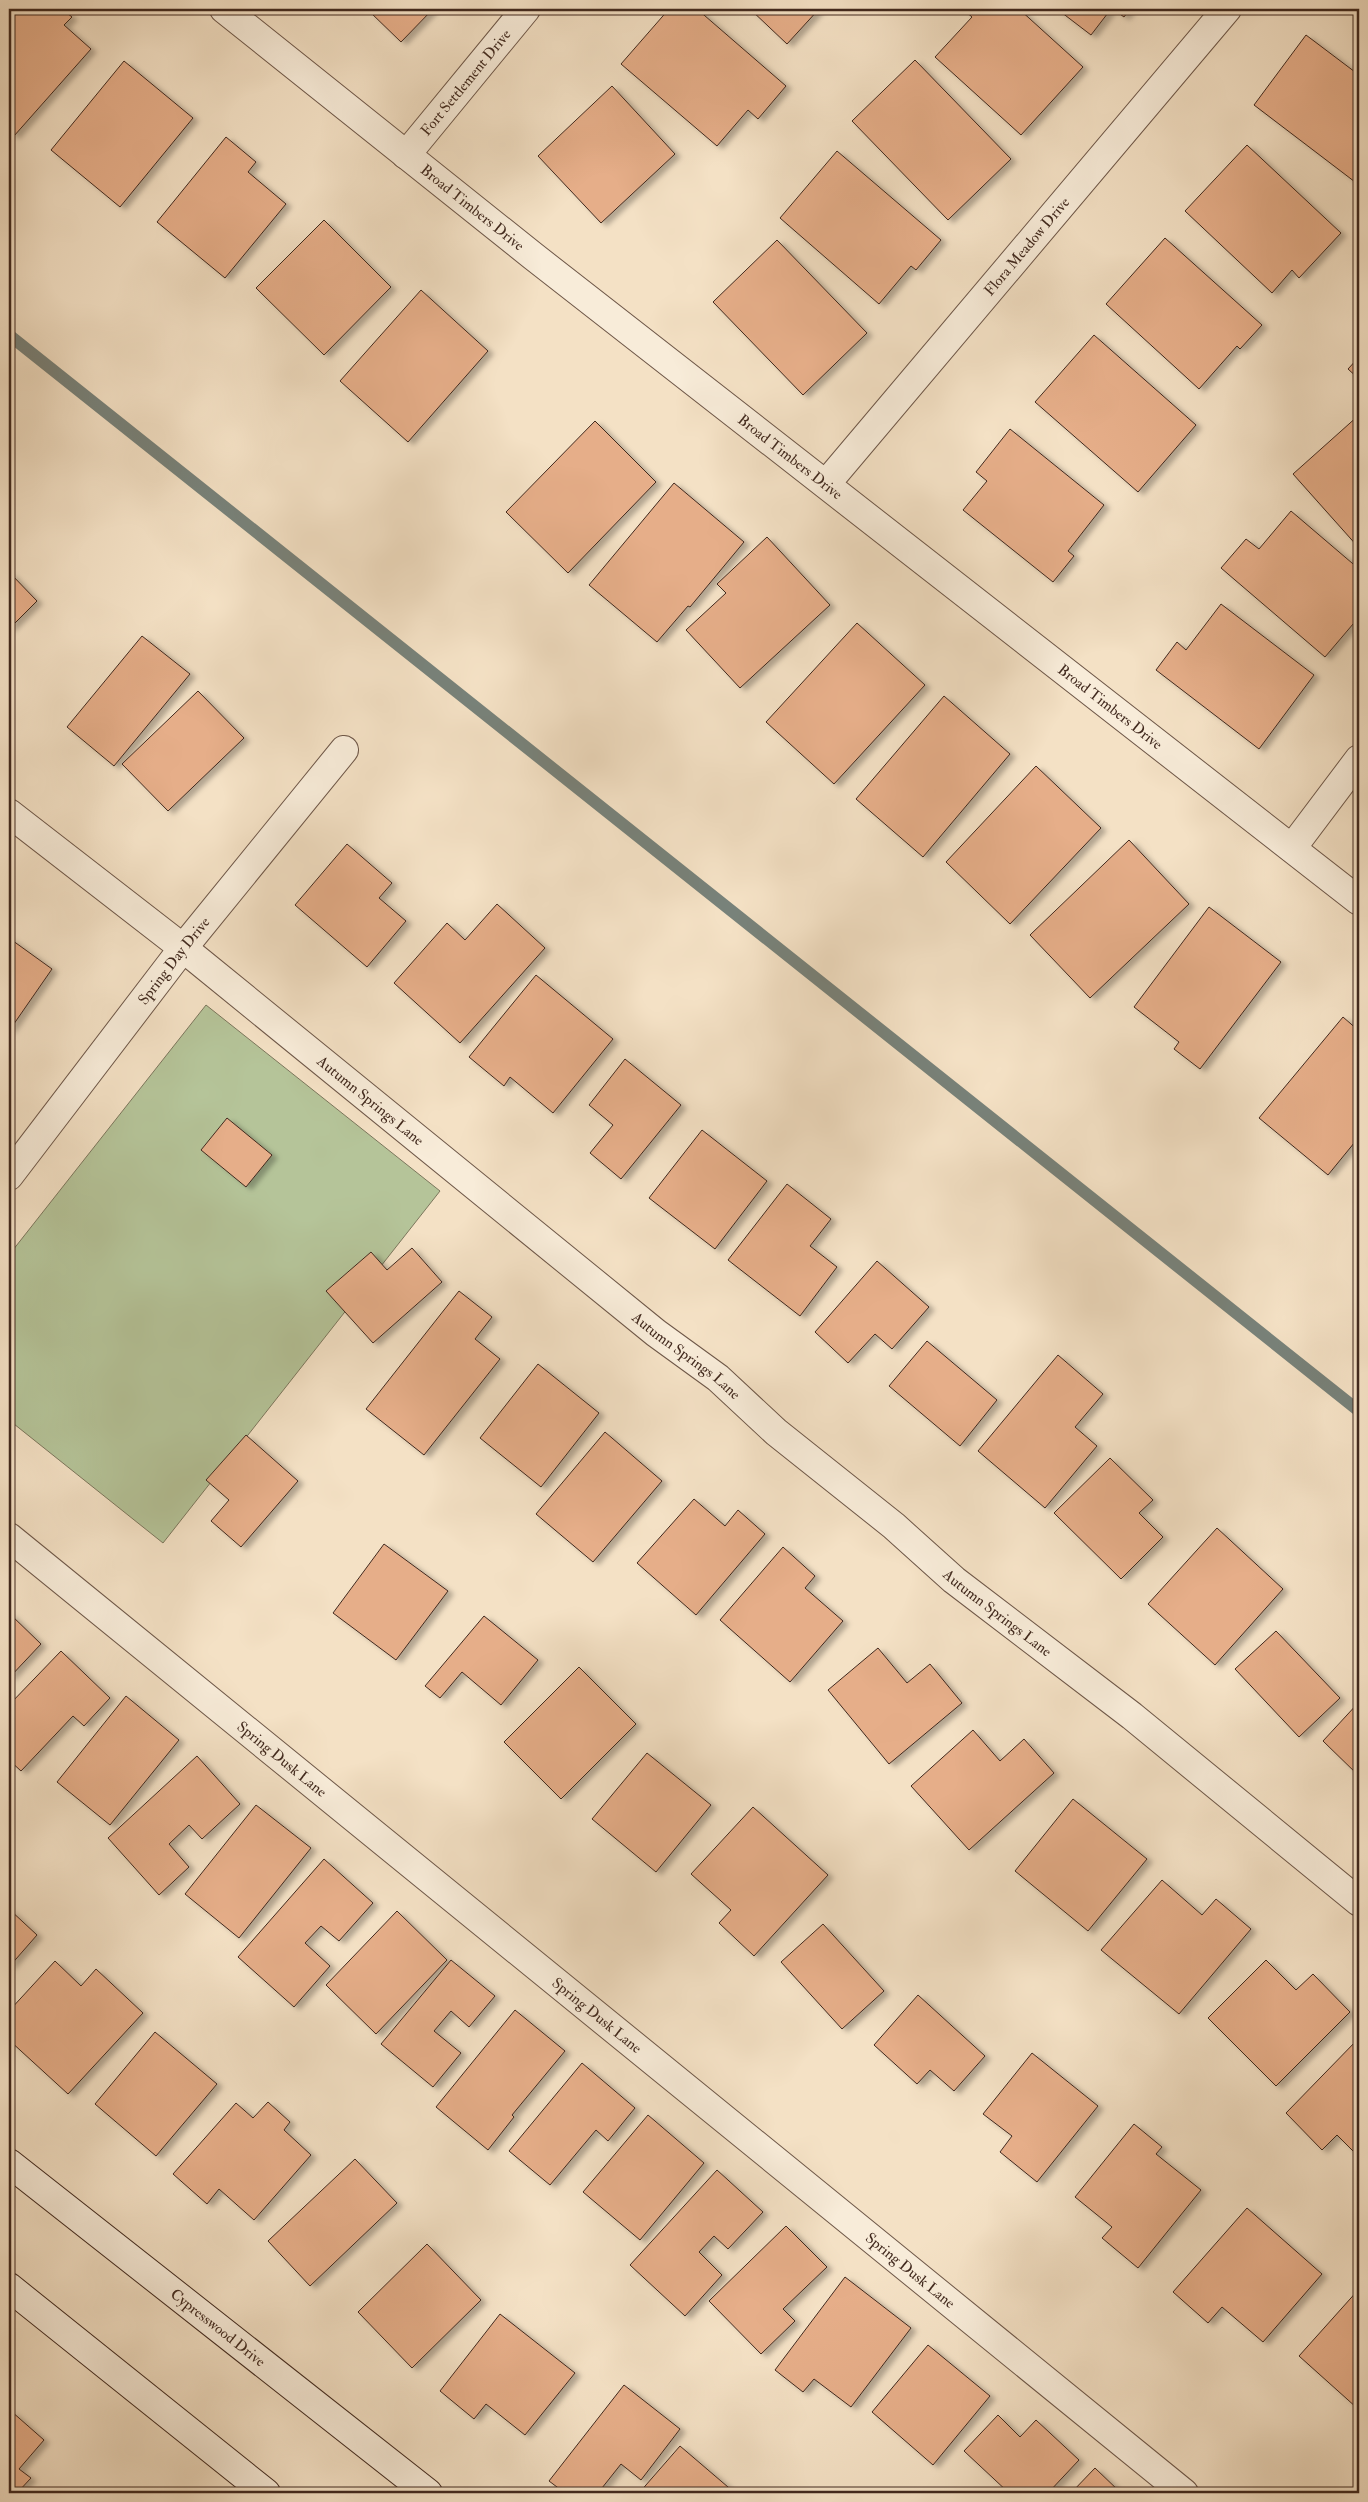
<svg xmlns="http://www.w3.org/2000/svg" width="1368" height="2502" viewBox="0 0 1368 2502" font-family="'IM FELL Double Pica',serif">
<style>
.green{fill:#b5c499;stroke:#7b765c}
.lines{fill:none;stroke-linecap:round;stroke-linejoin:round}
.stream{stroke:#78827a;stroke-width:12}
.building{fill:#e6ae89;stroke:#41291e;filter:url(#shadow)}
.minor-casing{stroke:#6e5748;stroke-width:30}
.secondary-casing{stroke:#41291e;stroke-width:30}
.minor{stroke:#f8ecd9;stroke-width:28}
.secondary{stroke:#f8ecd9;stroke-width:28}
.labels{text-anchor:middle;stroke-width:5;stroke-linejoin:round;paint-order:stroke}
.street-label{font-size:15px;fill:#41291e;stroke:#f8ecd9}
</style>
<defs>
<filter id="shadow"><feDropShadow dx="5.5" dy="3" stdDeviation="2.5" flood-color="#0004"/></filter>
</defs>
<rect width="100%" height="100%" fill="#f4e1c5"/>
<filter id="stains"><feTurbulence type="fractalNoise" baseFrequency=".004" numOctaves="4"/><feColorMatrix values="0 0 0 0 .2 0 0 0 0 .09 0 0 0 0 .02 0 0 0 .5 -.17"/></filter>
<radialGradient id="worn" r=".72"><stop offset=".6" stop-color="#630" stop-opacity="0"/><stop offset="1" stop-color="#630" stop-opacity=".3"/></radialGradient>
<path class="green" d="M206,1005L440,1191L163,1543L9,1420V1255Z"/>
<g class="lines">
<path class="stream" d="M9,335L1359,1411"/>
</g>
<g class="building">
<path d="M9,9H62L72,17L64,25L91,49L14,136L9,131Z"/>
<path d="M371,9H433L401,42L369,11Z"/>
<path d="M669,9H697L786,86L758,119L748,110L717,146L621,64Z"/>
<path d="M750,9H819L787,44Z"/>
<path d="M968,9H1019L1083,67L1021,135L935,57L972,17L965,11Z"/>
<path d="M1057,9H1111L1091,35Z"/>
<path d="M1113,9H1130L1124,17Z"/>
<path d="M1306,35L1359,75V185L1254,105Z"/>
<path d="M915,60L1011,159L948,220L852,121Z"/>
<path d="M124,61L193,118L120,207L51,150Z"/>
<path d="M612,86L675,154L601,223L538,156Z"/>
<path d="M226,137L256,162L248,172L286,204L225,278L157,222Z"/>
<path d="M1247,145L1341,233L1299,278L1292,270L1272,293L1185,211Z"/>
<path d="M837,151L941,240L916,270L911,266L879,304L780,218Z"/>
<path d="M324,220L391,287L324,355L256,288Z"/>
<path d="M1165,238L1262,325L1240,349L1237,346L1199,389L1106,304Z"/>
<path d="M777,240L867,333L803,395L713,302Z"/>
<path d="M421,290L488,351L408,442L340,381Z"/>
<path d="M1094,335L1196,425L1138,492L1035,402Z"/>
<path d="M1359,357V379L1348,369Z"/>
<path d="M1359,415V548L1293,474Z"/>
<path d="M595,421L656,482L568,573L506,512Z"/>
<path d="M1010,429L1104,505L1068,551L1074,556L1053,582L963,510L987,481L976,472Z"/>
<path d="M674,483L744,542L690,607L688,606L657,642L589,585Z"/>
<path d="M1291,511L1359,569V617L1325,657L1221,568L1246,539L1259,549Z"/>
<path d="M767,537L830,605L740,688L686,630L726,593L717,584Z"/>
<path d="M9,572L37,601L9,629Z"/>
<path d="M1221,604L1314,675L1259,749L1156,670L1177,642L1186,650Z"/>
<path d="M857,623L925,685L834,784L766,722Z"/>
<path d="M142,636L190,674L114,766L67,727Z"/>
<path d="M198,691L244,738L168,811L122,764Z"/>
<path d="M944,696L1010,754L923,857L856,799Z"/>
<path d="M1036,766L1101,828L1010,924L946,862Z"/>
<path d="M1129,840L1189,904L1090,998L1030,935Z"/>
<path d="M347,844L392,883L379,898L406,921L367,967L295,905Z"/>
<path d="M497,904L545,948L460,1043L394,983L447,923L465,940Z"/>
<path d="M1209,907L1281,962L1200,1069L1174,1049L1179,1042L1134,1007Z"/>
<path d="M9,938L52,969L9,1031Z"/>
<path d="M536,975L613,1039L553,1113L510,1077L504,1086L469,1057Z"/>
<path d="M1343,1017L1359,1031V1137L1328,1175L1259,1118Z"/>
<path d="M625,1059L681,1105L621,1179L590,1153L613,1125L589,1105Z"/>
<path d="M227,1118L272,1155L246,1187L201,1150Z"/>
<path d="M702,1130L767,1181L715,1249L649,1198Z"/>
<path d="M787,1184L831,1219L810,1246L837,1267L800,1316L728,1260Z"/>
<path d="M412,1248L442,1282L373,1343L326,1291L371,1252L387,1270Z"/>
<path d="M877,1261L929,1307L892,1349L875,1334L848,1363L815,1332Z"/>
<path d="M459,1291L492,1317L475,1339L500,1359L424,1455L366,1409Z"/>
<path d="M927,1341L997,1400L960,1446L889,1386Z"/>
<path d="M1058,1355L1103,1394L1075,1427L1097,1446L1045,1508L978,1451Z"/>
<path d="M538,1364L599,1413L541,1487L480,1438Z"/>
<path d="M605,1432L662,1481L593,1562L536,1514Z"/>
<path d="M246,1435L298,1481L241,1547L211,1521L229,1500L206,1480Z"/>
<path d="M1110,1458L1153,1500L1139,1513L1163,1537L1121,1579L1054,1513Z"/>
<path d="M694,1499L725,1526L738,1510L765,1534L696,1615L637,1563Z"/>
<path d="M1217,1528L1283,1589L1215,1665L1148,1604Z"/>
<path d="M384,1544L448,1591L396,1660L333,1613Z"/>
<path d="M783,1547L815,1576L805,1588L843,1621L790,1682L720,1620Z"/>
<path d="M9,1613L41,1644L9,1678Z"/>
<path d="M484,1616L538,1660L501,1705L462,1672L440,1698L425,1686Z"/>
<path d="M1276,1631L1340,1698L1299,1737L1235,1669Z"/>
<path d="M878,1648L907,1683L930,1664L962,1703L889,1764L828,1690Z"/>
<path d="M61,1651L110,1698L84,1726L73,1716L21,1771L9,1760V1705Z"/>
<path d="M579,1667L636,1724L561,1799L504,1742Z"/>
<path d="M126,1696L179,1740L110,1825L57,1782Z"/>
<path d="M1359,1702V1776L1323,1741Z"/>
<path d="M973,1730L1000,1761L1024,1739L1054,1773L969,1850L911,1786Z"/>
<path d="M647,1753L711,1805L656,1872L592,1819Z"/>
<path d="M197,1756L240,1804L202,1839L189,1825L169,1844L189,1867L159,1895L108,1838Z"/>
<path d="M1073,1799L1147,1859L1088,1931L1015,1871Z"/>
<path d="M256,1805L311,1848L239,1938L185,1894Z"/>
<path d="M753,1807L828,1875L754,1956L719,1923L731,1910L691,1874Z"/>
<path d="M324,1859L373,1903L339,1941L321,1926L305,1943L330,1966L294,2007L238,1957Z"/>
<path d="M1162,1880L1202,1915L1216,1899L1251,1929L1179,2014L1101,1950Z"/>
<path d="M9,1909L37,1935L9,1967Z"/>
<path d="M397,1911L447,1960L376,2034L326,1985Z"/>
<path d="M823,1924L884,1991L842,2029L781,1962Z"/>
<path d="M451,1960L495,1996L469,2027L451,2011L434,2031L461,2053L433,2087L381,2044Z"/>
<path d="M1266,1960L1296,1990L1313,1974L1350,2012L1276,2086L1208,2018Z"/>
<path d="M55,1961L81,1986L96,1969L143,2013L68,2094L9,2040V2011Z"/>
<path d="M918,1995L985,2056L954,2091L930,2070L917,2084L874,2045Z"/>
<path d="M515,2010L565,2051L512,2115L514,2117L488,2150L436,2107Z"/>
<path d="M155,2032L217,2084L156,2156L95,2104Z"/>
<path d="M1359,2038V2157L1337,2135L1322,2150L1286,2113Z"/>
<path d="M1032,2053L1098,2106L1037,2182L1000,2152L1012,2136L983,2114Z"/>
<path d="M582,2063L635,2108L608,2141L596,2130L550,2185L509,2151Z"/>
<path d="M268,2102L290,2122L284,2130L311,2155L254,2220L219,2189L207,2204L173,2174L236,2103L253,2118Z"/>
<path d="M648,2115L704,2163L640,2240L583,2192Z"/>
<path d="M1134,2124L1162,2147L1156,2154L1201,2190L1138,2268L1102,2238L1112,2227L1075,2197Z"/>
<path d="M355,2159L397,2203L310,2286L268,2241Z"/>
<path d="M717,2170L763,2212L728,2249L714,2236L699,2252L722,2275L685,2316L630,2265Z"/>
<path d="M1247,2208L1322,2274L1263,2342L1222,2307L1208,2323L1173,2292Z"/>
<path d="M786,2226L827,2267L783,2309L795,2321L761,2354L709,2301Z"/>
<path d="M427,2244L481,2300L412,2368L358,2312Z"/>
<path d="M845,2277L911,2328L851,2407L814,2379L803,2392L775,2370Z"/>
<path d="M1359,2289V2406L1357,2408L1299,2356Z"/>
<path d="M500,2314L575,2373L525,2435L486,2404L474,2419L440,2391Z"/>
<path d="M928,2345L990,2396L933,2465L872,2412Z"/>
<path d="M624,2385L680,2429L641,2480L621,2464L598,2493H565L549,2481Z"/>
<path d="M11,2411L44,2440L19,2469L31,2478L17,2493H9V2414Z"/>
<path d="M998,2415L1020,2437L1036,2420L1079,2460L1048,2493H1009L964,2451Z"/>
<path d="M680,2446L735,2493H639Z"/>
<path d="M1095,2468L1121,2493H1071Z"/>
</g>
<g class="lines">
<g class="minor-casing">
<g id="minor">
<path id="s1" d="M224,9L533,256L1359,901"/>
<path id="s2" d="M406,155L526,9"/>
<path id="s3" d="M826,484L1227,9"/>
<path id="s4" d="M9,813L183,948L656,1333L718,1378L776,1432L894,1526L954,1580L1132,1716L1359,1902"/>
<path d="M1292,848L1359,759"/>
<path id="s5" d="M9,1176L183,948L344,750"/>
<path id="s6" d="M9,1537L1184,2493"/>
</g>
</g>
<g class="secondary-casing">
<g id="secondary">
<path id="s7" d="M9,2163L428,2493"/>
<path d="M9,2287L266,2493"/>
</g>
</g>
<use href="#minor" class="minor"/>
<use href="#secondary" class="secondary"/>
</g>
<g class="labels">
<g class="street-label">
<text dy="5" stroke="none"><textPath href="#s2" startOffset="94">Fort Settlement Drive</textPath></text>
<text dy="5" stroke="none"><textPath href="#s1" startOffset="318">Broad Timbers Drive</textPath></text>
<text dy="5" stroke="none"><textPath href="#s3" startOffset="311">Flora Meadow Drive</textPath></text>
<text dy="5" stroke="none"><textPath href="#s1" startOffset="722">Broad Timbers Drive</textPath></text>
<text dy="5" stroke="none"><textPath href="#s1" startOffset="1128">Broad Timbers Drive</textPath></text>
<text dy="5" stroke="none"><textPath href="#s5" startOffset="271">Spring Day Drive</textPath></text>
<text dy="5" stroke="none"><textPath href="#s4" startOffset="462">Autumn Springs Lane</textPath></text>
<text dy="5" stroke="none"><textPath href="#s4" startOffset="868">Autumn Springs Lane</textPath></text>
<text dy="5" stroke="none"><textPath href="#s4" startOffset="1272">Autumn Springs Lane</textPath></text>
<text dy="5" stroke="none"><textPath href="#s6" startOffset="352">Spring Dusk Lane</textPath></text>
<text dy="5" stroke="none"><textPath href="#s6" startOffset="758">Spring Dusk Lane</textPath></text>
<text dy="5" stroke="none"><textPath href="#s6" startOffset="1162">Spring Dusk Lane</textPath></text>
<text dy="5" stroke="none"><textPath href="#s7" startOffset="266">Cypresswood Drive</textPath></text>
</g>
</g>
<rect width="1368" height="2502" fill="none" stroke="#f4e1c5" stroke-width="30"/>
<rect x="10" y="10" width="1348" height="2482" fill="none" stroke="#41291e" stroke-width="2.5"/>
<rect x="15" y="15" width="1338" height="2472" fill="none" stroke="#41291e"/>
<rect width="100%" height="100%" filter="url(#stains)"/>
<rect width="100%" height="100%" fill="url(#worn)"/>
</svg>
